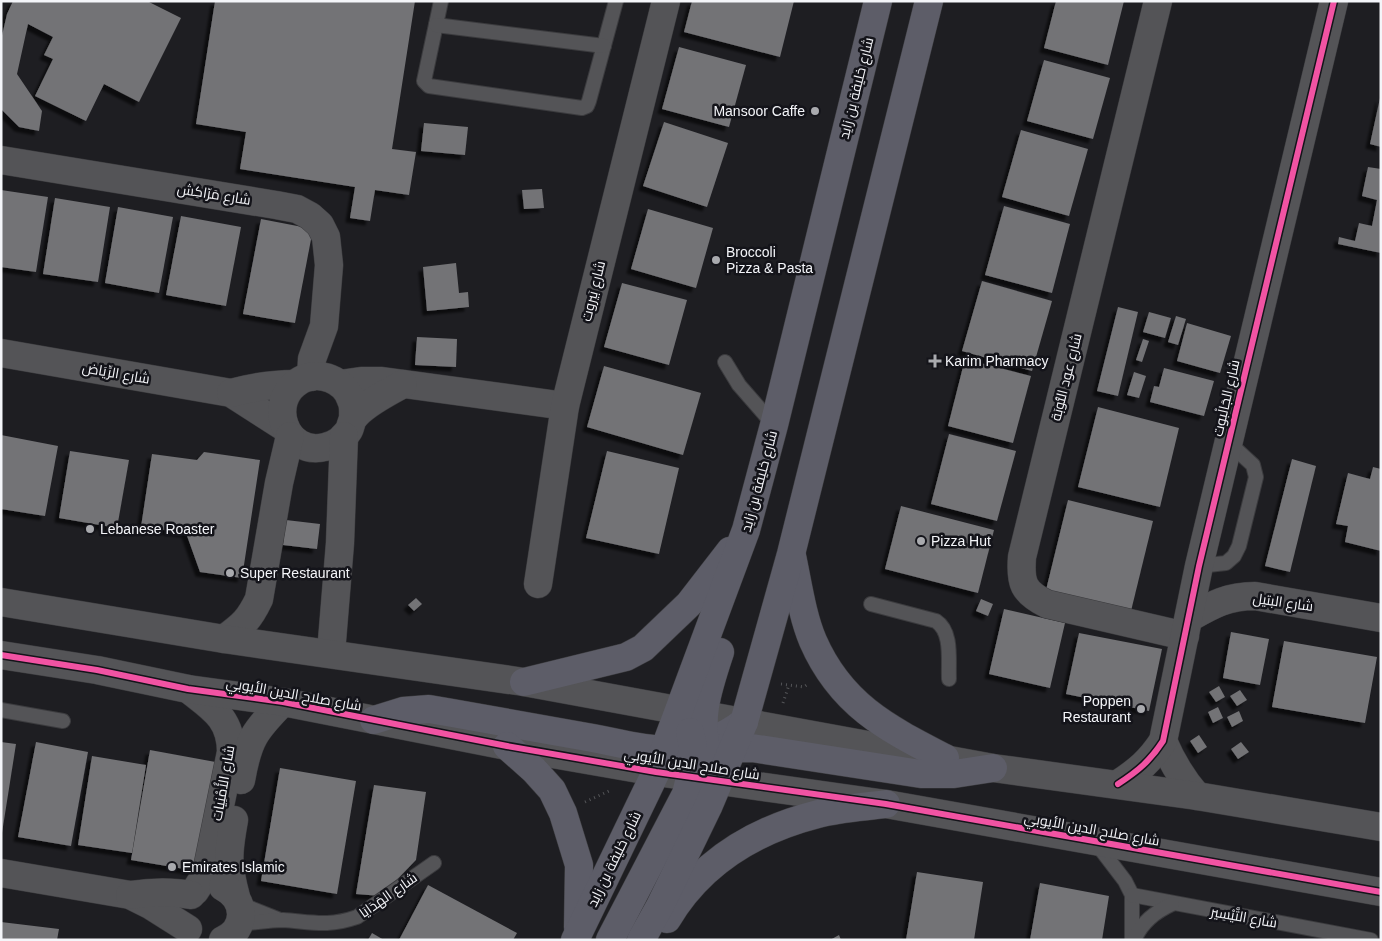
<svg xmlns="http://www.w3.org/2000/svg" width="1382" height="941" viewBox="0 0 1382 941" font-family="Helvetica,Cairo,sans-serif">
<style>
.building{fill:#737376;filter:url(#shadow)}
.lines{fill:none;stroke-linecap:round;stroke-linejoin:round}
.service-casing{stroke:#3b3b3e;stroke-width:16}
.minor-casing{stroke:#3b3b3e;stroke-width:29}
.tertiary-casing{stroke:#3b3b3e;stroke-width:29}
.primary-casing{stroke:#3b3b3e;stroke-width:29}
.path{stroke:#545558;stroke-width:3;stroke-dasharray:1 4;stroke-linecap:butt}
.service{stroke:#545457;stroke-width:14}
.minor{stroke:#545457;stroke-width:28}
.tertiary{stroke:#545457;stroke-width:28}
.primary{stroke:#5d5d68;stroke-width:28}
.cycleway-casing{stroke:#14141a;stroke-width:9}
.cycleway{stroke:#f153a3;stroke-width:6}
.poi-dot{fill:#a9aaae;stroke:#14141a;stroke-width:2}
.labels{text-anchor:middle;stroke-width:5;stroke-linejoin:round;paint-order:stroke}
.street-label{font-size:14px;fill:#f4f5f9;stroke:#14141a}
.poi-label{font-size:14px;fill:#f4f5f9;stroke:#14141a;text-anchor:start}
</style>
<defs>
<filter id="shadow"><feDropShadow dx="-4.5" dy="4.5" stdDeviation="1" flood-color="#0009"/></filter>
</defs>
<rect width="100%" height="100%" fill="#1e1e22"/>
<g class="building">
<path d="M13,1H147L181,18L139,102L104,84L86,121L35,96L53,59L44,55L53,37L28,24L17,74L42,111L39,131L19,127L1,109V40L7,14Z"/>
<path d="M215,1H415L392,149L416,152L409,195L375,190L370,221L350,218L355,187L240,169L246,132L196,124Z"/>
<path d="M692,1H794L780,57L684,32Z"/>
<path d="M1056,1H1124L1108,65L1044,48Z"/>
<path d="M679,47L746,65L729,127L662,109Z"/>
<path d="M1044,60L1110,78L1093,139L1027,121Z"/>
<path d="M1380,98H1381V147L1370,144Z"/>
<path d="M664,122L728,143L707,207L643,186Z"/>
<path d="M424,123L468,127L465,155L421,151Z"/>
<path d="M1021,130L1088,149L1069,216L1002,197Z"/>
<path d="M1368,167L1381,169V253L1338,244L1339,237L1355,241L1359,223L1372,226L1377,200L1362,196Z"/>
<path d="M542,189L544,208L524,209L522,190Z"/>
<path d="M1,190L48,197L36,272L1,267Z"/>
<path d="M55,198L110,207L98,282L43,274Z"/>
<path d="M1004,206L1070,224L1052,293L985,275Z"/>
<path d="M118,207L173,217L159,293L105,283Z"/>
<path d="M648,209L713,228L696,288L631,269Z"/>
<path d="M181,216L241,227L226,306L166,295Z"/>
<path d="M261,219L313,229L295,323L243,314Z"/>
<path d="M456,263L459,293L468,292L469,307L427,311L423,267Z"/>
<path d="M982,281L1052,301L1032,371L962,351Z"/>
<path d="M622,283L687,300L669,365L604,347Z"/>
<path d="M1118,307L1138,312L1118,396L1097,391Z"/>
<path d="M1149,312L1171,318L1165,338L1143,332Z"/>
<path d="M1176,316L1186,319L1178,345L1168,342Z"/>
<path d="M1187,323L1231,336L1220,373L1177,361Z"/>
<path d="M417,337L457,339L456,367L415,365Z"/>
<path d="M1143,339L1149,341L1142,362L1136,360Z"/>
<path d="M965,359L1031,376L1013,443L948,426Z"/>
<path d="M604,366L701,393L683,455L587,427Z"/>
<path d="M1164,368L1214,381L1204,416L1150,402L1154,386L1159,387Z"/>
<path d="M1134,372L1146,376L1139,398L1127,395Z"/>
<path d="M1098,407L1179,428L1160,507L1078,487Z"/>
<path d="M949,434L1016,451L997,521L931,504Z"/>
<path d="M1,435L58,446L45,516L1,509Z"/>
<path d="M70,451L129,460L117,528L59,518Z"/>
<path d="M607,451L679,468L659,554L586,538Z"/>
<path d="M204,452L260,460L242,578L200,572L186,533L141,527L152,454L197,460Z"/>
<path d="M1292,459L1316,466L1290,572L1265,566Z"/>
<path d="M1373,467L1381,469V551L1345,542L1348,526L1336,524L1348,473L1370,479Z"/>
<path d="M1068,500L1153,521L1131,611L1046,590Z"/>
<path d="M901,506L994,530L978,593L885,569Z"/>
<path d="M286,520L320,524L317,549L283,545Z"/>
<path d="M416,598L422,604L414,611L408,605Z"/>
<path d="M981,599L993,604L988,616L976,611Z"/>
<path d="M1004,609L1065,623L1050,688L989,674Z"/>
<path d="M1231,632L1269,639L1260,685L1223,678Z"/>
<path d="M1079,633L1162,649L1149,711L1066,694Z"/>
<path d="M1284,641L1377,657L1365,723L1272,707Z"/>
<path d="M1219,686L1225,697L1216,702L1209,692Z"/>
<path d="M1240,690L1247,700L1237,706L1230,696Z"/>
<path d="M1218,707L1223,718L1213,723L1208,712Z"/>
<path d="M1239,711L1243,721L1232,727L1227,717Z"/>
<path d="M1199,735L1207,747L1198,753L1190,741Z"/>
<path d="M1,742L16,744L2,833H1Z"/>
<path d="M36,742L88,752L71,846L18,837Z"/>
<path d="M1241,742L1249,752L1238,759L1231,749Z"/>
<path d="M150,750L221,763L202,872L131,860Z"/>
<path d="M92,756L146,765L132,853L78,845Z"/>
<path d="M280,768L356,781L337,894L261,881Z"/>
<path d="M374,785L426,792L416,860L381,896L356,894Z"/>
<path d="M917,872L983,882L974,940H906Z"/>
<path d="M1040,883L1109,896L1102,940H1030Z"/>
<path d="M428,885L517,933L513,940H399Z"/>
<path d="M1,922L59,929L57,940H1Z"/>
<path d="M372,933L384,940H368Z"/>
<path d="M839,935L841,940H830Z"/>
</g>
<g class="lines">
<g class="service-casing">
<g id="service">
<path d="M441,1L424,81L429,86L582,108L587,106L589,101L616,1"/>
<path d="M436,25L604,46"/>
<path d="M725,362L739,385L774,425"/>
<path d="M1199,566L1226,563L1234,556L1239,546L1256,477L1253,465L1228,442"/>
<path d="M871,604L936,621C953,632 948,661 949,679"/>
<path d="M1,710L63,721"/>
<path d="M1096,843L1125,881L1132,895V940"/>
<path d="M1132,895L1371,940"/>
<path d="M240,904L280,920"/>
<path d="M239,924C254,923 269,920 283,920C312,922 328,927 357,917L434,863"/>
<path d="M1134,940C1142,922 1155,912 1172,904"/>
</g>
</g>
<g class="minor-casing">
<g id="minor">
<path d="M1158,1L1022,557C1020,583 1023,592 1047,604L1185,636"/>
<path d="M1,160L276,205L297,209L310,216L320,225L326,237L329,265L324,326L312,359L311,377"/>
<path d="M1,353L231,393L284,427"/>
<path d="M340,384L361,381H382L565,406"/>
<path d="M231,393C253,387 273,384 295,384"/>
<path d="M353,419C353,413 354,406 351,400C345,380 319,370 301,380C265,400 285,457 325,447C335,445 344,438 349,430C351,426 351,422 353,419C362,405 389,392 403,384"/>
<path d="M538,584L565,406L666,1"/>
<path d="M1189,618C1212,605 1227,596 1255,596L1381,618"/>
<path d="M224,639C243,625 249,620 259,599L279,483L290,436"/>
<path d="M331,653L340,543L344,436"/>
<path d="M188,689C212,708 231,718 231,752L206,874L195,891"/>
<path d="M1163,741C1172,762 1182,779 1197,796"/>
<path d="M241,780C248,740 254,731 283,702"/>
<path d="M1118,784C1138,771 1150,761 1163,741L1199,566L1334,1"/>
<path d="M234,820C228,853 227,864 236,897"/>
<path d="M1,873L130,895L150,905L188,929"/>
<path d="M130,895C151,892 170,891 191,895"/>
<path d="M223,940C248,929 246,899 223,887"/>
</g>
</g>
<g class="tertiary-casing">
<g id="tertiary">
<path d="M1,602L224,639L524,682L993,768L1197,796L1381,827"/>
<path d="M1,655L97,670L188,689L283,702L507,746L656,772L886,804L1381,892"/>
</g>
</g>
<g class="primary-casing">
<g id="primary">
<path d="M792,556C798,584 802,615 813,641C841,705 887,728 945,758"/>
<path d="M524,682L626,657L643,648L689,604L730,551"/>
<path d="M374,720L403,711L429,709C482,718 535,728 587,737C616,742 648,752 678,749C702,747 724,737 744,722"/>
<path d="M507,746L534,770L552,790L563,813L579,865L578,927"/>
<path d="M718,749L752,748L921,774H954L993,768"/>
<path d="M709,761C697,720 707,691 720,652"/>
<path d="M667,919C701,862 755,830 818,814C840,808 864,807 886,804"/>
<path d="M575,940L656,772L746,530L774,425L878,1"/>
<path d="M610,940L686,794L693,766V747L690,732"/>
<path d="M641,940L660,906L708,807L744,722L791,554L929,1"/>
</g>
</g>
<g class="path">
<path d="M781,684L804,687L808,684"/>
<path d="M783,703L789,685"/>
<path d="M585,802L609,791"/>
</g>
<use href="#service" class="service"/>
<use href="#minor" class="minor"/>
<use href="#tertiary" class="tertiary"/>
<use href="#primary" class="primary"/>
<g class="cycleway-casing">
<g id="cycleway">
<path d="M1,655L97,670L188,689L283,702L507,746L656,772L886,804L1381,892"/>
<path d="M1118,784C1138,771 1150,761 1163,741L1199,566L1334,1"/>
</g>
</g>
<use href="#cycleway" class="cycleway"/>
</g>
<g class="poi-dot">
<circle cx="815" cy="111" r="5"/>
<circle cx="716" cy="260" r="5"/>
<path d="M932.5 353.5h5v5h5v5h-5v5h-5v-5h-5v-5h5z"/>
<circle cx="90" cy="529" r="5"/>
<circle cx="921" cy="541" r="5"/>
<circle cx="230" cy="573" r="5"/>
<circle cx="1141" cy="709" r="5"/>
<circle cx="172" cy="867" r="5"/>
</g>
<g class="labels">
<g class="street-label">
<text transform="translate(856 88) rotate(-76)" y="5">شارع خليفة بن زايد</text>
<text transform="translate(214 194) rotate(9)" y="5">شارع مَرّاكِش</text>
<text transform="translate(593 291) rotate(-76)" y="5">شارع بَيروت</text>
<text transform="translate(116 373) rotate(10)" y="5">شارع الرِّيَاض</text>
<text transform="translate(1066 377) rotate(-76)" y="5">شارع عود التُّوبَة</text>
<text transform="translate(1226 398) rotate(-77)" y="5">شارع الجَالْبوت</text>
<text transform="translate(759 481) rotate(-75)" y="5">شارع خليفة بن زايد</text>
<text transform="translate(1283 602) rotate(8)" y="5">شارع البتيل</text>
<text transform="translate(294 694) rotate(10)" y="5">شارع صلاح الدين الأيوبي</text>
<text transform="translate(692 764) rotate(9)" y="5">شارع صلاح الدين الأيوبي</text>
<text transform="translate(223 783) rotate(-80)" y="5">شارع الأُمْنِيات</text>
<text transform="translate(1092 829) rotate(10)" y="5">شارع صلاح الدين الأيوبي</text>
<text transform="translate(614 859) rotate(-64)" y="5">شارع خليفة بن زايد</text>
<text transform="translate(388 895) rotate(-35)" y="5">شارع الهَدَايَا</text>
<text transform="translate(1244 917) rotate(10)" y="5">شارع التَّيْسِير</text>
</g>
<g class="poi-label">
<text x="805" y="116" text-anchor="end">Mansoor Caffe</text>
<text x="726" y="257">Broccoli<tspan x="726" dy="16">Pizza &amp; Pasta</tspan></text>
<text x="945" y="366">Karim Pharmacy</text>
<text x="100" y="534">Lebanese Roaster</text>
<text x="931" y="546">Pizza Hut</text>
<text x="240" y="578">Super Restaurant</text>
<text x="1131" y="706" text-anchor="end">Poppen<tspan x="1131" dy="16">Restaurant</tspan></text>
<text x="182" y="872">Emirates Islamic</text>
</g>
</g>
<rect width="1382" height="941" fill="none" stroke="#f4f5f9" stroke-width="5"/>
</svg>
